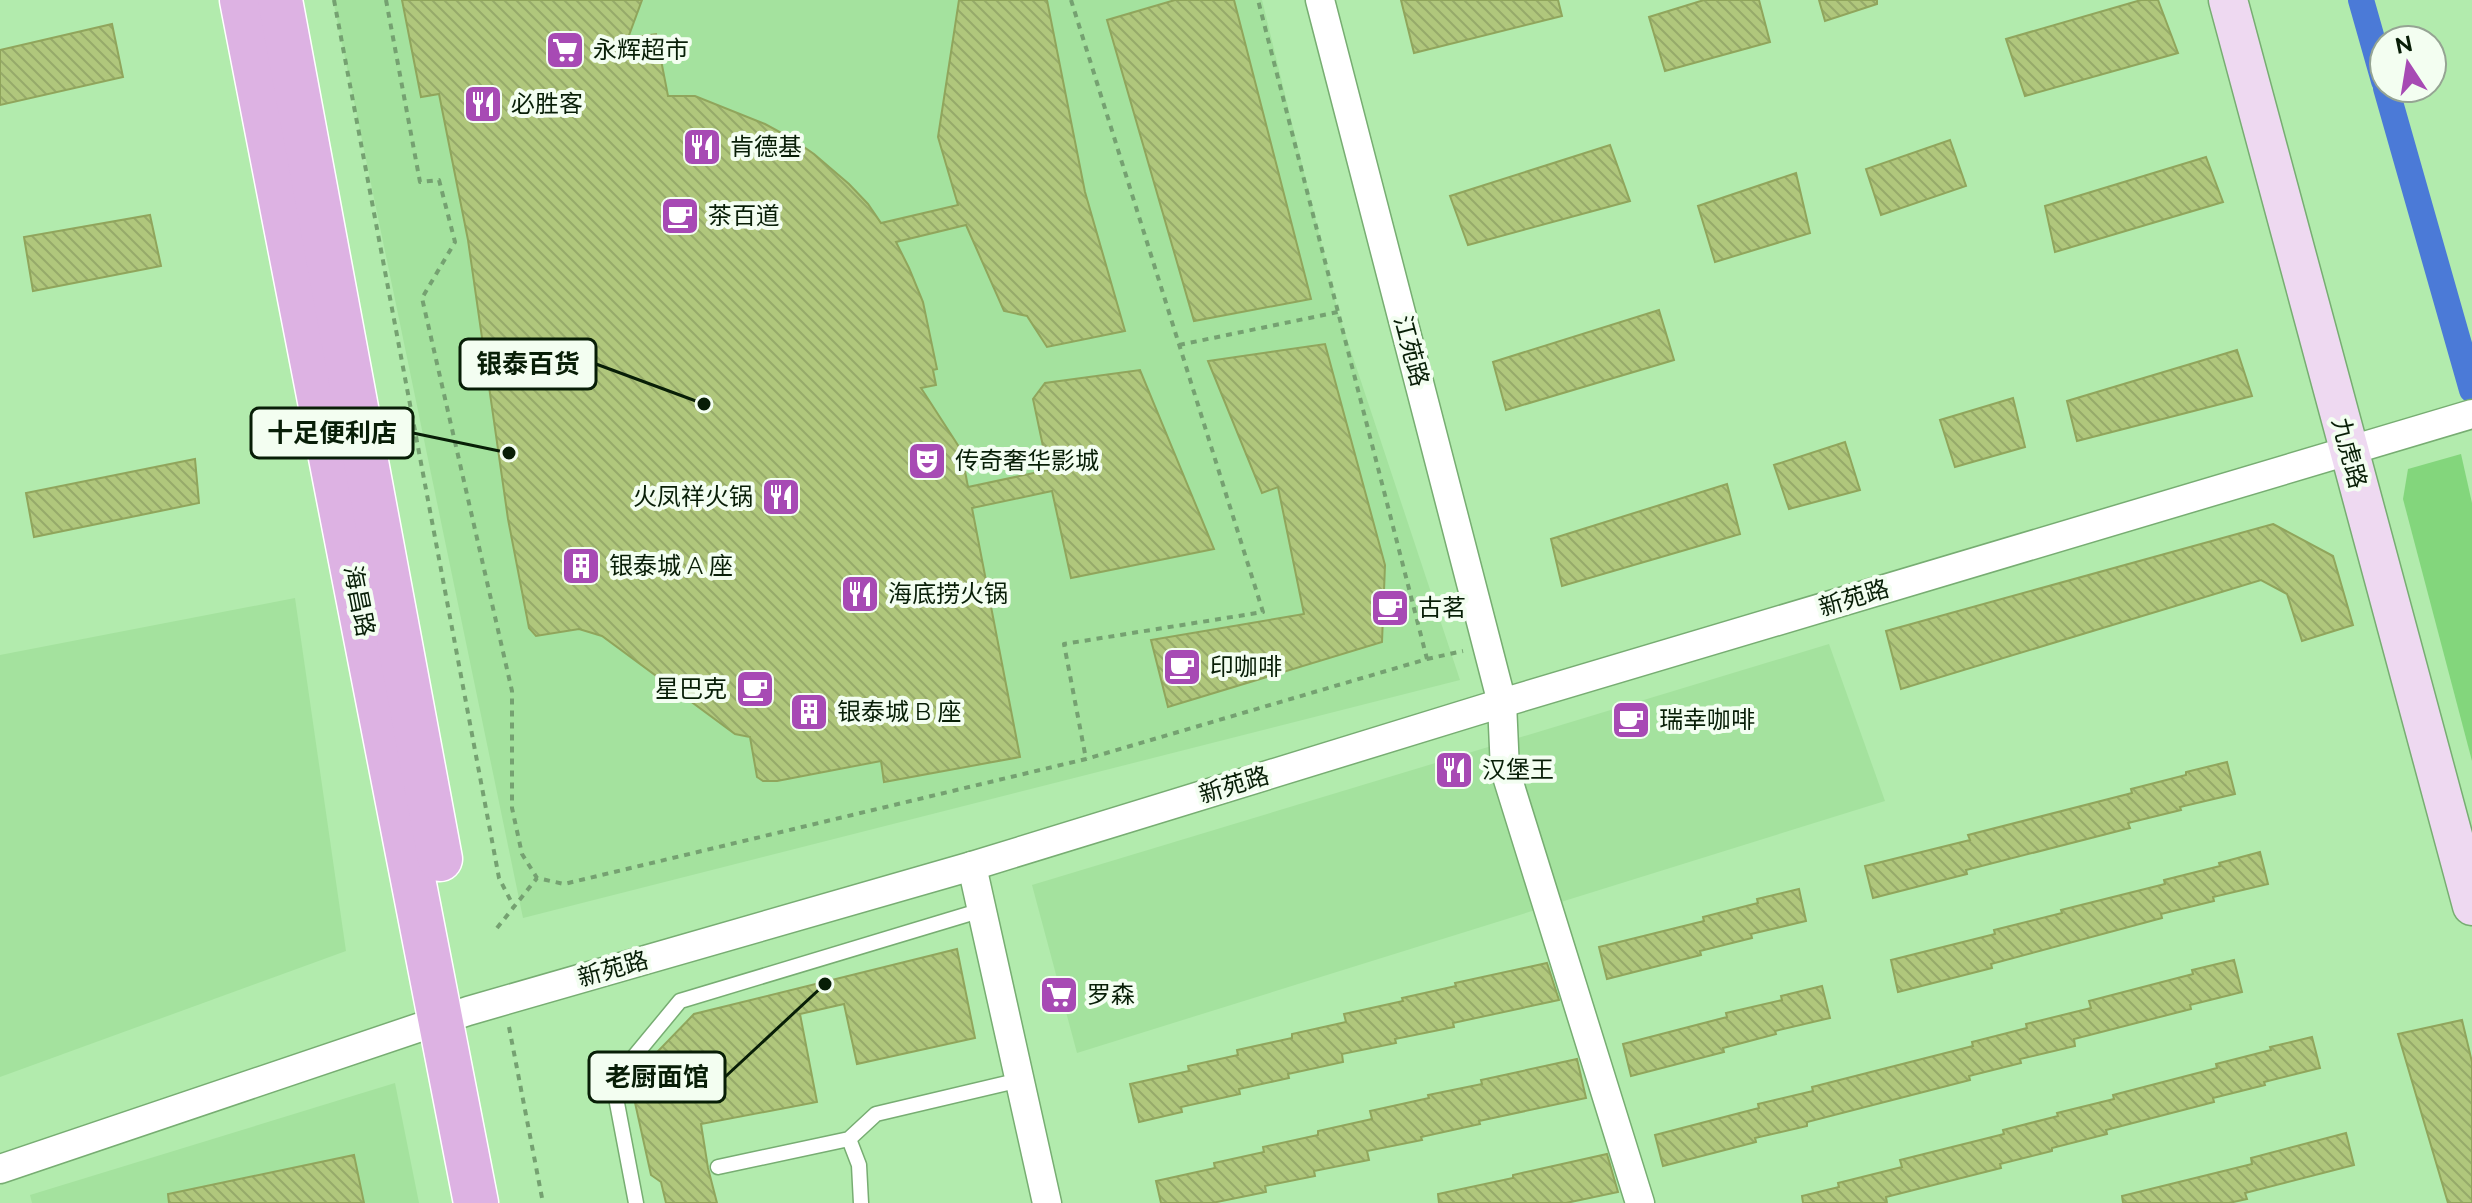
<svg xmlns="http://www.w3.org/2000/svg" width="2472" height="1203" viewBox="0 0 2472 1203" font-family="Raleway,'Noto Sans SC',sans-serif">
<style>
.built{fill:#a4e29e}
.park{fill:#83d67c}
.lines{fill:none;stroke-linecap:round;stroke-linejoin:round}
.canal{stroke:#4b7ad7;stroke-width:26}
.building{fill:url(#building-back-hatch);stroke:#90a55c;stroke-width:2}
.lane-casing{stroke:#77ad72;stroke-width:17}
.street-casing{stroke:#77ad72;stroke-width:31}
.secondary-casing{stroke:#77ad72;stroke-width:41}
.primary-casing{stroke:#fff;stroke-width:47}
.path{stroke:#75a171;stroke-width:4;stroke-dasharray:6 6;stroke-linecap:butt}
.lane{stroke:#fff;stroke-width:14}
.street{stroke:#fff;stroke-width:28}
.secondary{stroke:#eed9f1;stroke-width:38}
.primary{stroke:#ddb2e3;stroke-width:44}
.labels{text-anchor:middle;stroke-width:8;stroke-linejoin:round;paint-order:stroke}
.poi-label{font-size:24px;fill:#081e07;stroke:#f3fef1;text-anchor:start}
.street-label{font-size:24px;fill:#081e07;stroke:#f3fef1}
.leader{fill:none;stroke:#081e07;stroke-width:3}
.callout-dot{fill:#081e07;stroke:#f3fef1;stroke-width:3}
.callout{fill:#f3fef1;stroke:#081e07;stroke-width:3}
.callout-label{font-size:26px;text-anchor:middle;font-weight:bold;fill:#081e07}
</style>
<defs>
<pattern id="building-back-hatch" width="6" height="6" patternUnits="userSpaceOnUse" patternTransform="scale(2)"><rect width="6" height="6" fill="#b0c77c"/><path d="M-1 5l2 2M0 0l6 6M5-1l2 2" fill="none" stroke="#96aa6a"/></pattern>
</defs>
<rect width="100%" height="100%" fill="#b2ebad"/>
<g class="built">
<path d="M333,0H1262L1338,312L1460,680L523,918Z"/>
<path d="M295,598L346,951L0,1077V655Z"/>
<path d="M1829,644L1885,801L1077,1053L1032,885Z"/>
<path d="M395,1083L419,1203H32L30,1195Z"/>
</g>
<path class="park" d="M2461,454L2472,503V761L2403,499L2408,469Z"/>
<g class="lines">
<g class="canal">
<path d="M2361,0L2384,81"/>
<path d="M2386,88L2472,390"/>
</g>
</g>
<g class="building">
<path d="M402,0H642L628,38L656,34L668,96H695L765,124L791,138L814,154L849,184L868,204L881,223L958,205L938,137L959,0H1047L1085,192L1125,331L1047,347L1027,316L1004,311L966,225L896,242L909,268L923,302L937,369L933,370L936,385L921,388L961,450L968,487L1048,470L1033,399L1045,383L1140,370L1214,549L1071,578L1052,491L972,508L1020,757L884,782L881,761L777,781H763L757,777L750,737L735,734L602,636L579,629L536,636L529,628L508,519L468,240L439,94L421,97Z"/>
<path d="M1175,0H1234L1311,299L1194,321L1107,20Z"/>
<path d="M1401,0H1558L1562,16L1414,53Z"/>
<path d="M1704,0H1759L1770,42L1665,71L1649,17Z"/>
<path d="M1819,0H1877V4L1825,21Z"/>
<path d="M2141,0H2158L2178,53L2025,96L2006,39Z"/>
<path d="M112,24L123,77L0,105V50Z"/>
<path d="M1950,140L1966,186L1881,215L1866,169Z"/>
<path d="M1610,145L1630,201L1468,245L1450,196Z"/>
<path d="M2206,157L2223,202L2055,252L2045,206Z"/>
<path d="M1796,173L1810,233L1715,262L1698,206Z"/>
<path d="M150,215L161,266L33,291L24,237Z"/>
<path d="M1659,310L1674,360L1506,410L1493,362Z"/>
<path d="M1325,344L1385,565L1382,642L1168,707L1151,640L1304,614L1278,487L1262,493L1208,361Z"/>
<path d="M2237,350L2252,396L2077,441L2067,401Z"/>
<path d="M2013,398L2025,447L1955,467L1940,420Z"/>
<path d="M1845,442L1860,490L1789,509L1774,465Z"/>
<path d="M195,459L199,503L34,537L26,493Z"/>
<path d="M1727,484L1740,534L1562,586L1551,539Z"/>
<path d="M2273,524L2333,556L2353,625L2302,641L2287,594L2261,580L1901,689L1886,631Z"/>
<path d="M2227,762L2235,794L2180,807L2181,810L2128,823L2130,828L1966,870L1967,874L1873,898L1865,866L1970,840L1968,835L2132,793L2131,789L2186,775V772Z"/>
<path d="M2260,852L2268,884L2213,897L2214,901L2161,914L2162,918L1991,964L1992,968L1898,992L1891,960L1995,934L1994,930L2062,913L2061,910L2165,884L2164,880L2220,866L2219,863Z"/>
<path d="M1799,889L1806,921L1751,934L1752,938L1700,951L1701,955L1607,979L1599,947L1704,921L1703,917L1758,903L1757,899Z"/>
<path d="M957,949L975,1038L857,1064L844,1004L800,1014L817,1102L701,1124L708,1168L717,1203H666L661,1182L651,1175L630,1080L694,1014Z"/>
<path d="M2234,960L2242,992L2190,1005L2191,1009L2074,1039L2075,1046L2020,1059L2021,1063L1969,1076L1970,1080L1807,1122V1126L1755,1138L1756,1142L1663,1166L1655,1135L1759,1108L1758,1104L1813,1091L1812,1087L1973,1046L1972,1042L2027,1028L2026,1024L2091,1008L2089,1001L2193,974L2192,970Z"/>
<path d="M1547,963L1559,1000L1453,1023L1454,1027L1395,1039L1396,1043L1342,1054L1343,1062L1288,1074L1289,1078L1239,1089L1240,1094L1181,1107L1182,1112L1139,1122L1130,1084L1189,1071L1188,1066L1238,1055L1237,1050L1292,1038V1034L1346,1022L1344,1014L1403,1001L1402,998L1456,986L1455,983Z"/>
<path d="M1822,986L1830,1018L1775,1031L1776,1034L1723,1048L1724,1052L1631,1076L1623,1044L1727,1017L1726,1013L1782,1000L1781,996Z"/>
<path d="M2462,1020L2472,1062V1203H2448L2398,1034Z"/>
<path d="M2312,1037L2320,1068L2264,1082L2265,1085L2213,1098L2214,1102L2106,1130L2107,1134L2052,1148V1151L2000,1164L2001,1168L1886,1197L1887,1203H1803L1802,1196L1839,1187L1838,1183L1902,1167L1900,1160L2004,1134L2003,1130L2058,1116L2057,1113L2114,1099L2113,1095L2217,1068L2216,1064L2271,1050L2270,1047Z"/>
<path d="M1577,1059L1586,1098L1479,1121L1480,1124L1421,1137L1422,1140L1367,1151L1369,1160L1314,1171L1315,1176L1265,1186L1266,1192L1212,1203H1161L1156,1181L1215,1168L1214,1163L1264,1152L1263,1147L1318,1135V1131L1372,1119L1370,1111L1429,1098L1428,1095L1482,1084L1481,1080Z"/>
<path d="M2346,1133L2354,1165L2245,1193L2247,1199L2229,1203H2123L2122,1196L2252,1164L2251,1158Z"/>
<path d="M1607,1154L1618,1192L1566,1203H1439L1438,1194L1513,1178V1175Z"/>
<path d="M354,1155L364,1203H169L168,1194Z"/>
</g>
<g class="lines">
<g class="lane-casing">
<g id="lane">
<path d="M849,1139L859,1165L861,1203"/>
<path d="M718,1167L849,1139L876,1114L1020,1080"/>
<path d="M636,1203L613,1082L680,1001L982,910"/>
</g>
</g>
<g class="street-casing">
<g id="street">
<path d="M1320,0L1502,703L1505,770L1640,1203"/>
<path d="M972,866L1047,1203"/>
<path d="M0,1169L468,1011L972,866L1502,703L2472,414"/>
</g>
</g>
<g class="secondary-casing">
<path id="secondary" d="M2228,0L2472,906"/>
</g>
<g class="primary-casing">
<g id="primary">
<path d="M242,0L476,1203"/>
<path d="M280,0L440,859"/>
</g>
</g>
<g class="path">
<path d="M334,0L499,878L514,907"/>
<path d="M386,0L420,182L439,180L455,242L422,298L512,691V808L522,854L537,878L564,884L1086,759L1427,659L1258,0"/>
<path d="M1071,0L1263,612L1064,644L1086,759"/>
<path d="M1179,345L1338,312"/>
<path d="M1427,659L1463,651"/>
<path d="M497,928L537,878"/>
<path d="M509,1027L543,1203"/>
</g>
<use href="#lane" class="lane"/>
<use href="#street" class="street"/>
<use href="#secondary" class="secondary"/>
<use href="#primary" class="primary"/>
</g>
<defs>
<g id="supermarket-square" transform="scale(2)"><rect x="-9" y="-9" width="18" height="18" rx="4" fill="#a74ab4" stroke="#f3fef1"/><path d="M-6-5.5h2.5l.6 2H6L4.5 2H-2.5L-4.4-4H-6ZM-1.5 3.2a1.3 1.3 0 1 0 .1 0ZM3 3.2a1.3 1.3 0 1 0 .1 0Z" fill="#fff"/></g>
<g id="restaurant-square" transform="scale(2)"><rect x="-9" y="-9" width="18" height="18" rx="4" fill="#a74ab4" stroke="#f3fef1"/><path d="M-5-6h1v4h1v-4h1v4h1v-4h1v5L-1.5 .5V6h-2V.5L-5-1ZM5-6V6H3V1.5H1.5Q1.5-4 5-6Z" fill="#fff"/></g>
<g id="cafe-square" transform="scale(2)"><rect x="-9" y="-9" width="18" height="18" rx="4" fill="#a74ab4" stroke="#f3fef1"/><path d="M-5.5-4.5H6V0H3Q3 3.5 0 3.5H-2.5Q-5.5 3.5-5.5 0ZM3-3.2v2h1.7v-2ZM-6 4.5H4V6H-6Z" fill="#fff"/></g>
<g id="theatre-square" transform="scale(2)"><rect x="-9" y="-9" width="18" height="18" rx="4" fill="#a74ab4" stroke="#f3fef1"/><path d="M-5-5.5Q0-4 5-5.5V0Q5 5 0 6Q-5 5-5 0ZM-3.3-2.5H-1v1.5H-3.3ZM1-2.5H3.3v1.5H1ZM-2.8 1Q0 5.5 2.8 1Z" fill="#fff"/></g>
<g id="building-square" transform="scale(2)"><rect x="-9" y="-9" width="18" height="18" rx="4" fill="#a74ab4" stroke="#f3fef1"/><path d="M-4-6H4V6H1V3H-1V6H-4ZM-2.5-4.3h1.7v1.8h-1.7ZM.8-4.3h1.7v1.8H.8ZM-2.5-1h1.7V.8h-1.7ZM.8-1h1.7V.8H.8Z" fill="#fff"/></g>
</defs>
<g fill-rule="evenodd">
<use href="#supermarket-square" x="565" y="50"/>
<use href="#restaurant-square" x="483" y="104"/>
<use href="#restaurant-square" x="702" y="147"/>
<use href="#cafe-square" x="680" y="216"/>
<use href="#theatre-square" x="927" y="461"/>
<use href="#restaurant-square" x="781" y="497"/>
<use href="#building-square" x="581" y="566"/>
<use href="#restaurant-square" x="860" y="594"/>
<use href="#cafe-square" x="1390" y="608"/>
<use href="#cafe-square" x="1182" y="667"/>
<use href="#cafe-square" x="755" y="689"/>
<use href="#building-square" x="809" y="712"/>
<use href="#cafe-square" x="1631" y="720"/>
<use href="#restaurant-square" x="1454" y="770"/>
<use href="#supermarket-square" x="1059" y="995"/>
</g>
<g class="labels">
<g class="poi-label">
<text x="593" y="58">永辉超市</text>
<text x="511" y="112">必胜客</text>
<text x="730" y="155">肯德基</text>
<text x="708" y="224">茶百道</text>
<text x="955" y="469">传奇奢华影城</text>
<text x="753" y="505" text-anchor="end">火凤祥火锅</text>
<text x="609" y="574">银泰城 A 座</text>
<text x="888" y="602">海底捞火锅</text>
<text x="1418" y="616">古茗</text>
<text x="1210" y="675">印咖啡</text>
<text x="727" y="697" text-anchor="end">星巴克</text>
<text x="837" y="720">银泰城 B 座</text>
<text x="1659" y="728">瑞幸咖啡</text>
<text x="1482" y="778">汉堡王</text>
<text x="1087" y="1003">罗森</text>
</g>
<g class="street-label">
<text transform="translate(1411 351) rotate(75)" y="8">江苑路</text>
<text transform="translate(2349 453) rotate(75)" y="8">九虎路</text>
<text transform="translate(1854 598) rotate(-17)" y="8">新苑路</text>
<text transform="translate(359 601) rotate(79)" y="8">海昌路</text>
<text transform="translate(1234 785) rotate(-17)" y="8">新苑路</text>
<text transform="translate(613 969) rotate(-16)" y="8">新苑路</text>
</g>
</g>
<path class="leader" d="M704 404L596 364M509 453L413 433M825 984L725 1077"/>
<g class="callout-dot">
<circle cx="704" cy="404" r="8"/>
<circle cx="509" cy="453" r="8"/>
<circle cx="825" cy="984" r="8"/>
</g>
<g class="callout">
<rect x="460" y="339" width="136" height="50" rx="8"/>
<rect x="251" y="408" width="162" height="50" rx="8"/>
<rect x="589" y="1052" width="136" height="50" rx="8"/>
</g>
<g class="callout-label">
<text x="528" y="373">银泰百货</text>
<text x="332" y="442">十足便利店</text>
<text x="657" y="1086">老厨面馆</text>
</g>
<g transform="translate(2408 64) rotate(348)"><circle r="38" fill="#f3fef1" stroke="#95a493" stroke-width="2"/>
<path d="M0-6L14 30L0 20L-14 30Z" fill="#a74ab4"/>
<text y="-12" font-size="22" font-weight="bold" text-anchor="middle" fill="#081e07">N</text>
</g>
</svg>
